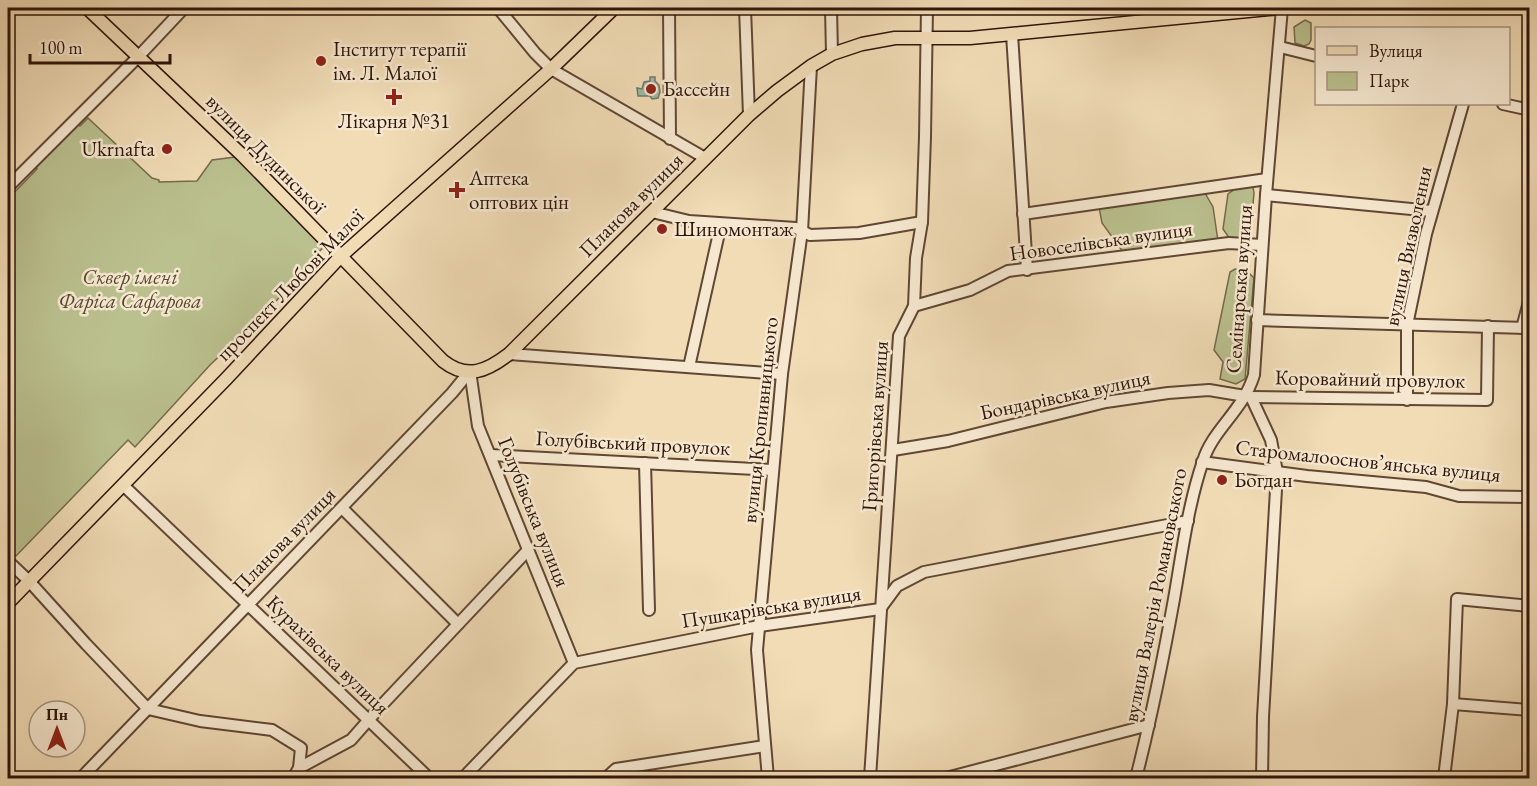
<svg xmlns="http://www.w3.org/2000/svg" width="1537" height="786" viewBox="0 0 1537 786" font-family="'EB Garamond',serif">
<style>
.green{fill:#bac08e;stroke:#746a4c;stroke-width:1.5}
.water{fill:#9bbcaa;stroke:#70796a;stroke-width:1.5}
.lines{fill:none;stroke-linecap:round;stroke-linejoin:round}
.minor-casing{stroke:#604734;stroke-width:14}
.major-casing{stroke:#2f1509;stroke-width:15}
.minor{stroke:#f6e8d0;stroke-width:10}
.major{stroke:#f1dcb6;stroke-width:12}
.poi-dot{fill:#8f2418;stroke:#f6e8d0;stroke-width:2}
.labels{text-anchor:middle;stroke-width:5;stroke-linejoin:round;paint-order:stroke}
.poi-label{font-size:21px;fill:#2f1509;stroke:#f6e8d0;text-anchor:start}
.street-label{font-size:21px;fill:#2f1509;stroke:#f6e8d0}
.park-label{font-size:21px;font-style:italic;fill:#594831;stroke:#f6e8d0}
</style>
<rect width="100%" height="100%" fill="#f1dcb6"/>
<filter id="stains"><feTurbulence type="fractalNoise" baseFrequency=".00333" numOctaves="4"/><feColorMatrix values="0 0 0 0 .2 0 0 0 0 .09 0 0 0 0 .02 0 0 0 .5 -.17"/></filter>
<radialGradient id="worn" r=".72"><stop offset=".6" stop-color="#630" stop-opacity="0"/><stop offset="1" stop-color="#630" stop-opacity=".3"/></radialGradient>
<g class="green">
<path d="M1305,20L1311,23V40L1309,44L1304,46L1295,43L1294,27Z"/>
<path d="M88,118L152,178L159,180V182L197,181L212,160L243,156L327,243L270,308L210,365L135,447L128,440L16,556L8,548V199L37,169L35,166L78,124L80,126Z"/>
<path d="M1238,187H1253L1254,193L1250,237L1241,240L1230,239L1223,229L1228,194Z"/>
<path d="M1205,193L1213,207L1218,241L1123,252L1102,223L1099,207Z"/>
<path d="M1235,269L1247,271L1254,278L1245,379L1236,384L1220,379L1223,362L1214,350L1230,272Z"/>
</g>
<path class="water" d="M650,77H655V81L659,85L660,92L658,98L652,99L650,96H638L637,88L642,89L644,82L650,81Z"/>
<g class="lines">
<g class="minor-casing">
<g id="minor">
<path d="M498,8L535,53L551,69L705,158"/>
<path d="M669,8L670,139"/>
<path d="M745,8L749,115"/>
<path d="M831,8L832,54"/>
<path d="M1012,34L1027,270"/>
<path d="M1280,47L1316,56"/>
<path d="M1503,104L1530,110"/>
<path d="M8,187L137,58L184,8"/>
<path d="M1266,195L1432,211"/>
<path d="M652,212L689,221L796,228L810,235L859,233L922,222"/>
<path d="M1023,214L1267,179"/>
<path d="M914,306L970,290L1008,271L1229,243L1262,245"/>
<path d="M1257,320L1530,328"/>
<path d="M1522,328L1530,298"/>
<path d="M509,354L782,374"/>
<path d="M689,367L721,224"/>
<path d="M470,371L478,426L574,663"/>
<path d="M1251,397L1487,400L1488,326"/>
<path d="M1407,400V325L1426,234L1463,104"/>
<path d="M893,450L948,441L1106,402L1168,393L1209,390L1251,397L1271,440L1277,472L1263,717L1262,778"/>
<path d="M491,455L773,470"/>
<path d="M1202,462L1307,476L1426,487L1459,496L1530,497"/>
<path d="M645,463L649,610"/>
<path d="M123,485L429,778"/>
<path d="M342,508L458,624"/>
<path d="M8,561L29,581L86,644L148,709L200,721L272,730L301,748L299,768"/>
<path d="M1453,704L1530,710"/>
<path d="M81,778L452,393L470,371"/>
<path d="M293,778L299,768L351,740L380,707L528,550"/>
<path d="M463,778L574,663L759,626L880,609L897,586L924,572L1188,521"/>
<path d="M606,778L616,769L765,746"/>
<path d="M768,778L757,650L782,374L802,231L811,66"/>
<path d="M870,778L899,336L914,306L916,258L922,222L925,137L927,8"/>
<path d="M935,778H946L1149,725"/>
<path d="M1136,778C1151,719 1163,660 1174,599C1182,553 1188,505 1203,461C1213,429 1243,411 1254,375L1266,195L1282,8"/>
<path d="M1444,778L1453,704L1457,599L1530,606"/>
</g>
</g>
<g class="major-casing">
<g id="major">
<path d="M87,8L243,156L443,361C467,380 487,371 509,354L749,115L777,91L811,66L832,54L862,44L895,38H970L1280,8"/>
<path d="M8,603L226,379L341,256L551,69L614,8"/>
</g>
</g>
<use href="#minor" class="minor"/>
<use href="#major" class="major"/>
</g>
<g class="poi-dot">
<circle cx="321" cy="61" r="6"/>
<circle cx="651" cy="89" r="6"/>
<path d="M391 88h6v6h6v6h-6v6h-6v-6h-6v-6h6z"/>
<circle cx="167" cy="149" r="6"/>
<path d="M454 181h6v6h6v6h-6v6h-6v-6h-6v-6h6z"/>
<circle cx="662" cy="229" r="6"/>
<circle cx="1222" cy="480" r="6"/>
</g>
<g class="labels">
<g class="poi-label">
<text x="333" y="56">Інститут терапії<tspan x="333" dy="24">ім. Л. Малої</tspan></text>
<text x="663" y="96">Бассейн</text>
<text x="394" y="128" text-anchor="middle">Лікарня №31</text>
<text x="155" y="156" text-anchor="end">Ukrnafta</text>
<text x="469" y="185">Аптека<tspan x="469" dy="24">оптових цін</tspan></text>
<text x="674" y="236">Шиномонтаж</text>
<text x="1234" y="487">Богдан</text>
</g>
<g class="street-label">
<text transform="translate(266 154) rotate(45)" y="7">вулиця Дудинської</text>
<text transform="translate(631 205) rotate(-45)" y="7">Планова вулиця</text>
<text transform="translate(1101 241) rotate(-8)" y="7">Новоселівська вулиця</text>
<text transform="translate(1408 246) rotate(-78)" y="7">вулиця Визволення</text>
<text transform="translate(290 285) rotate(-46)" y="7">проспект Любові Малої</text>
<text transform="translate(1239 289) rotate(-86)" y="7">Семінарська вулиця</text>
<text transform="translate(1370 379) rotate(1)" y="7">Коровайний провулок</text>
<text transform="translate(1065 395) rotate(-12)" y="7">Бондарівська вулиця</text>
<text transform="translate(760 420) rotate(-84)" y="7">вулиця Кропивницького</text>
<text transform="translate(875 426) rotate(-86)" y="7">Григорівська вулиця</text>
<text transform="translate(633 443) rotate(3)" y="7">Голубівський провулок</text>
<text transform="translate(1368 461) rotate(6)" y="7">Старомалооснов’янська вулиця</text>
<text transform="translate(534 512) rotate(68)" y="7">Голубівська вулиця</text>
<text transform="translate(284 540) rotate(-46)" y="7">Планова вулиця</text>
<text transform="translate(1155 595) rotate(-79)" y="7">вулиця Валерія Романовського</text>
<text transform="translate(771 607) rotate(-9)" y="7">Пушкарівська вулиця</text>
<text transform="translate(328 655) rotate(44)" y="7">Курахівська вулиця</text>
</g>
<g class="park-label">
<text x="130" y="284">Сквер імені<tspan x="130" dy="24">Фаріса Сафарова</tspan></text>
</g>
</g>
<rect width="1537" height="786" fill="none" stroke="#f1dcb6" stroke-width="30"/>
<rect x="9" y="9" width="1519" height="768" fill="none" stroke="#2f1509" stroke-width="3"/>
<rect x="15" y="15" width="1507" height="756" fill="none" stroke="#2f1509" stroke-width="1.5"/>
<rect x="1315" y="27" width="195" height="78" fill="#f6e8d0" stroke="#a69480" stroke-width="1.5"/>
<rect x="1327" y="46" width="30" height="9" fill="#f1dcb6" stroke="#a69480" stroke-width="1.5"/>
<text x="1369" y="57" font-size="18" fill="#2f1509">Вулиця</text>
<rect x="1327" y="72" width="30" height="18" fill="#bac08e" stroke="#a69480" stroke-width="1.5"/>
<text x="1369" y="87" font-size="18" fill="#2f1509">Парк</text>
<g transform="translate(57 729)"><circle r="28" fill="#f6e8d0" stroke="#a69480" stroke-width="1.5"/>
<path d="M0-4.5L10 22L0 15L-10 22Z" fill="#8f2418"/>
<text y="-9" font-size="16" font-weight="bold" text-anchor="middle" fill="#2f1509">Пн</text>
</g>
<path d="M30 54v9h140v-9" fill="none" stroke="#2f1509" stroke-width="3"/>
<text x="39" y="54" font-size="18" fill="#2f1509" stroke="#f6e8d0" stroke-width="4.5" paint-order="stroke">100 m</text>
<rect width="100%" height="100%" filter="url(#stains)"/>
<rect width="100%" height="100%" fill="url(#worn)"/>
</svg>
